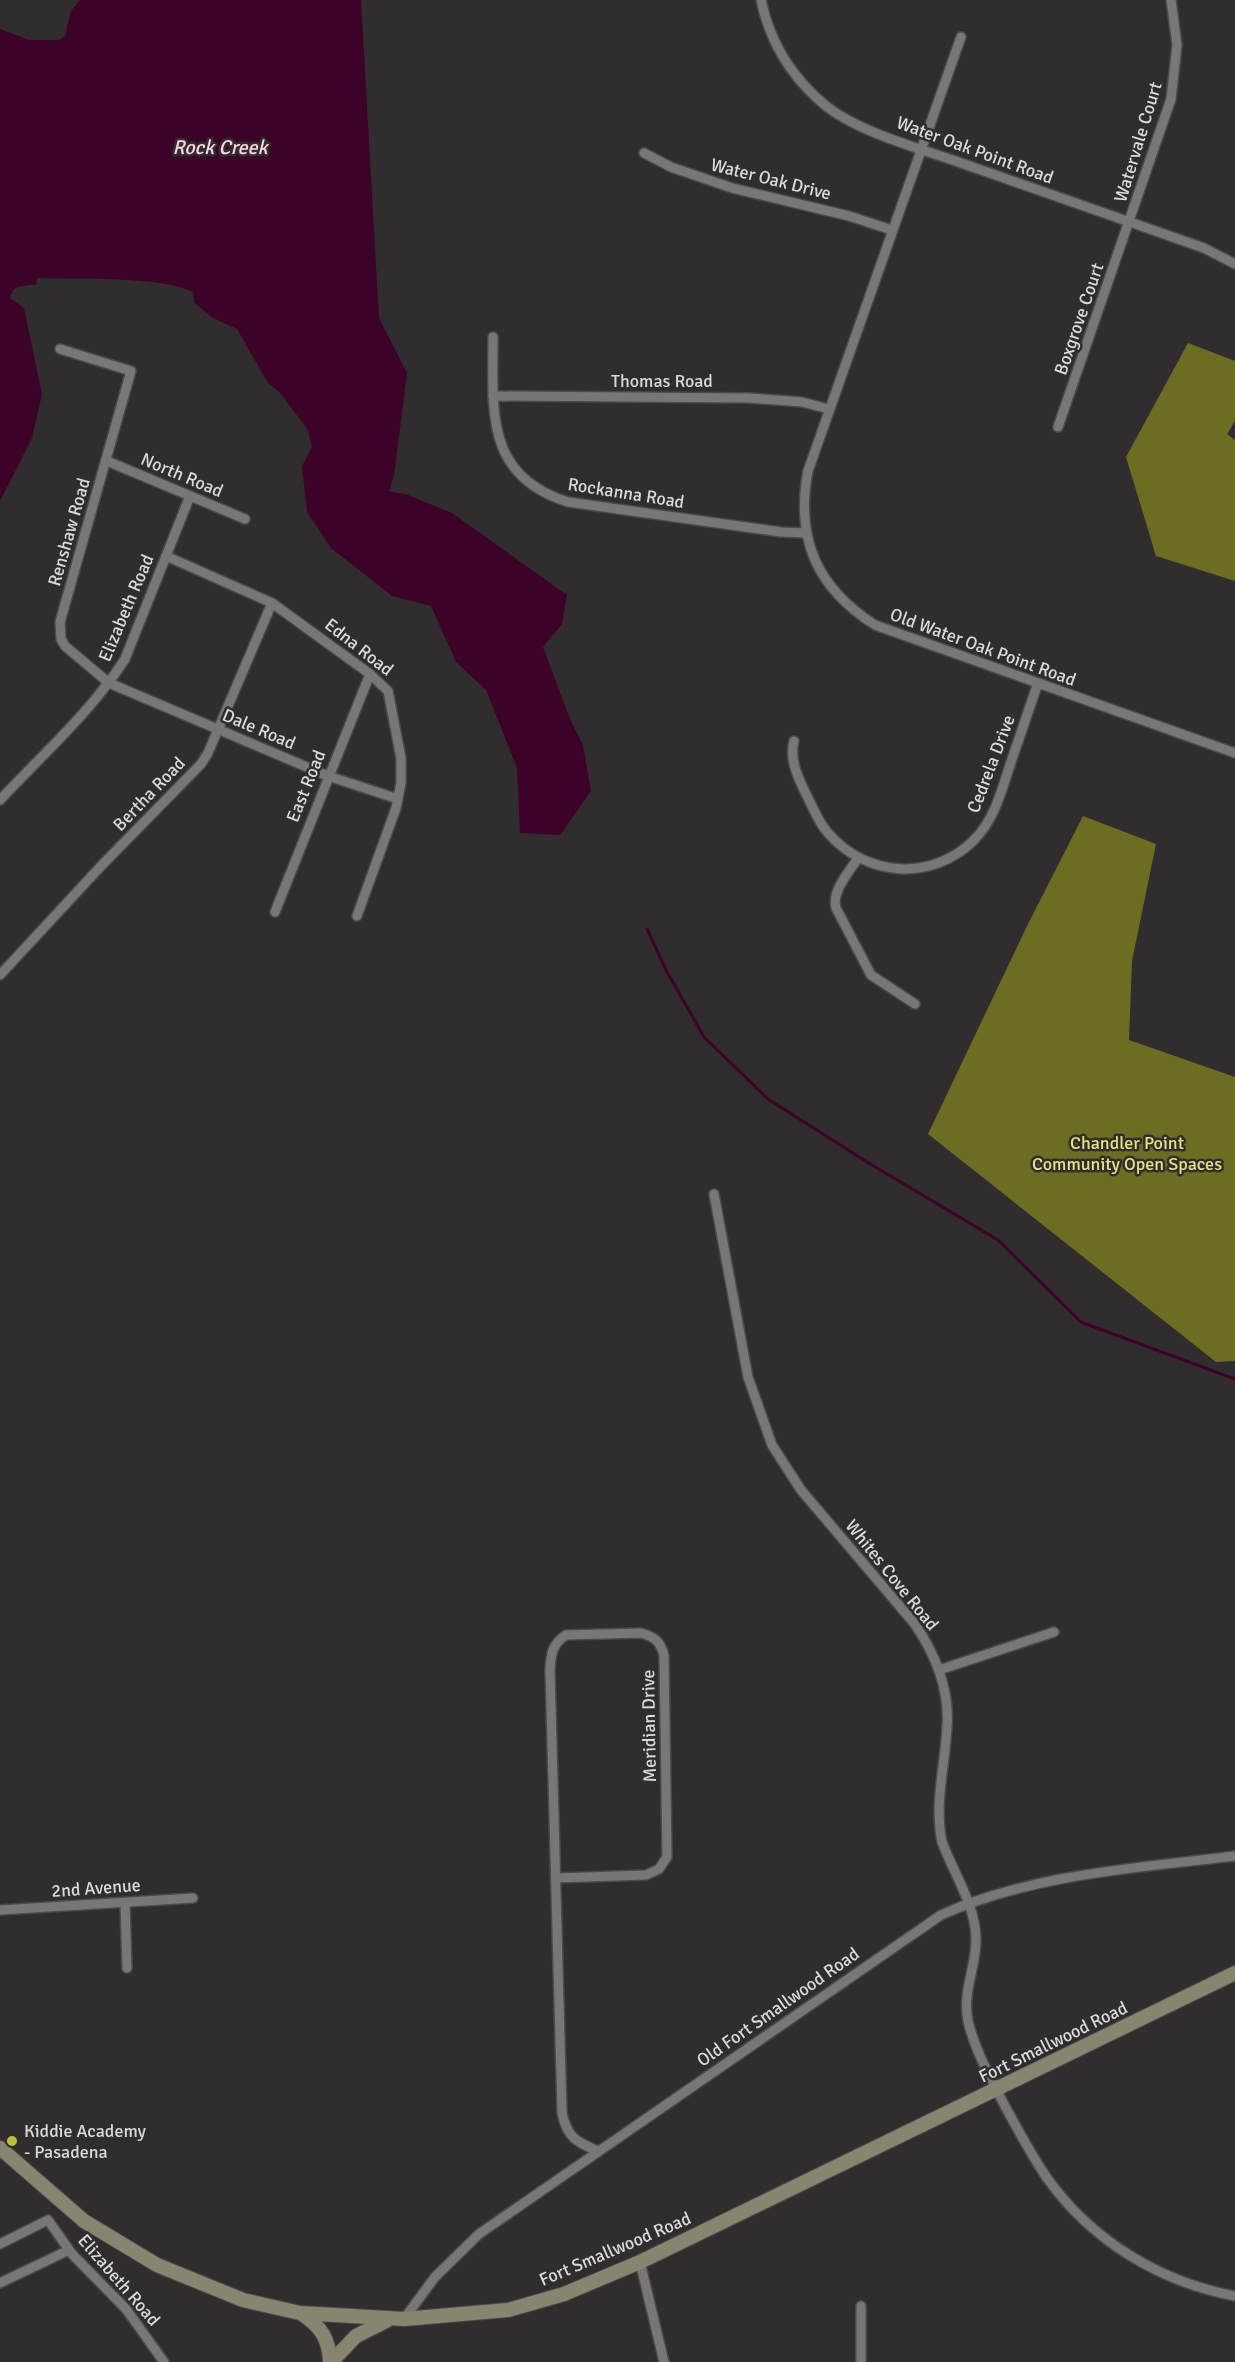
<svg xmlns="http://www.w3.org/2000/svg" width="1235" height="2362" viewBox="0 0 1235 2362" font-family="Signika,sans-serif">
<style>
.forest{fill:#6b6d22}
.water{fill:#3d0227}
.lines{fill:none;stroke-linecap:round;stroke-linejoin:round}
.stream{stroke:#3d0227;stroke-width:3}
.street-casing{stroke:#4b494a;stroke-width:12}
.secondary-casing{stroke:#4b494a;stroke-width:16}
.street{stroke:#7a7678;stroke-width:9}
.secondary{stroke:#878570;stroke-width:14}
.poi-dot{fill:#bcbf44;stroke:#312d2f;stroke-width:2}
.labels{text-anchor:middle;stroke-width:5;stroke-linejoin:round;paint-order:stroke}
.street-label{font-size:18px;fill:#dbd9da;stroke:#312d2f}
.park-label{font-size:18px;fill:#e0e57e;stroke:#312d2f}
.poi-label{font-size:18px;fill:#dbd9da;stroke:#312d2f;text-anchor:start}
.water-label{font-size:20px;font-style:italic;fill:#fbd3e5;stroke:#312d2f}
</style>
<rect width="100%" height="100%" fill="#312d2f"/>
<g class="forest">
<path d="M1188,343L1235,361V421L1227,434L1235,440V581L1156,556L1126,457Z"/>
<path d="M1083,816L1156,844L1132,961L1129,1040L1235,1077V1361L1216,1362L928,1134L1027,926Z"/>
</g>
<path class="water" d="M80,0H361L379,318L407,373L394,476L389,491L408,495L452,513L567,595L562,624L543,647L570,719L583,745L591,791L560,835L520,833L517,768L486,690L456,662L431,606L392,596L331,548L307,512L302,466L312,447L308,430L280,393L268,383L237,329L211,317L194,302L193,292C156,275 79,280 37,278L36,285C25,285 12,285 10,298L24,308L42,394L32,438L0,501V29L29,40H59L65,36L71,11Z"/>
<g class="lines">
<path class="stream" d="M647,929L666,970L704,1037L768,1099L867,1162L998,1240L1081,1322L1235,1379"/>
<g class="street-casing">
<g id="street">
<path d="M761,0C770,43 792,78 826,106C860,133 922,149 964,164C1044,192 1124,220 1204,248L1235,264"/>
<path d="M961,37L808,471C795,539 817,588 875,625L1235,753"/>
<path d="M644,153L671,167L732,188L849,216L892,230"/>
<path d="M493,337C493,409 484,476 568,502L781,532L807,533"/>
<path d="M60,349L131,371L60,622L61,639L65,646L109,683L328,776L398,799"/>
<path d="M493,396L749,398L802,402L829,409"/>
<path d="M1058,427L1171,99L1177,45L1171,0"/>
<path d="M107,461L245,519"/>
<path d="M166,556L272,603L370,674L388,691L401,758V783L396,808L357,916"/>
<path d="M794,741C789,761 799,780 808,798C814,810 819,823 828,833C866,877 932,882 974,840C995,819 1002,789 1011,762C1020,736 1029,710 1038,683"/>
<path d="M0,800C43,754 91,712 125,659L190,496"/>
<path d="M858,858C849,872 831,892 836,908L871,975L915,1004"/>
<path d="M275,912L370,674"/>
<path d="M0,975L102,865L201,764L208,753L272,603"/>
<path d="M714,1194L748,1377L772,1445L801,1490L914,1623C935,1653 950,1690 947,1727C945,1766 934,1804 942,1842C954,1874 976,1906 976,1940C976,1968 962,1992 968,2021C975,2051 992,2081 1006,2108C1019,2132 1032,2156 1047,2178C1092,2241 1160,2282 1235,2296"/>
<path d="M939,1670L1054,1632"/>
<path d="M556,1878L646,1875L659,1869L667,1857L664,1656C661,1642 655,1637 641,1633L566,1635C552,1644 551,1654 550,1670L562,2113C567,2137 576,2142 598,2151"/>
<path d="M125,1903L127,1968"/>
<path d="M0,1910L193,1898"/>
<path d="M0,2244L48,2220L72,2254L126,2309L164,2362"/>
<path d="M640,2262L664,2362"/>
<path d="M0,2283L69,2250"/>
<path d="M404,2319L435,2277L479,2234L941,1915C1032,1874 1137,1868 1235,1856"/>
<path d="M861,2362V2306"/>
</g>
</g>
<g class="secondary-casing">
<g id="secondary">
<path d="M0,2148L84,2221L157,2265L243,2300L300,2313L404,2319L508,2310L564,2294L640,2262L1235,1973"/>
<path d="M302,2314C321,2327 329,2338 330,2362"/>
<path d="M335,2358L356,2336L386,2321"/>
</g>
</g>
<use href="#street" class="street"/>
<use href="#secondary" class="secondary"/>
</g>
<circle class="poi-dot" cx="12" cy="2141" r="6"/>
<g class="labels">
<g class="street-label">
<text transform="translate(1138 142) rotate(-73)" y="6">Watervale Court</text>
<text transform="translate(975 150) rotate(20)" y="6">Water Oak Point Road</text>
<text transform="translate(771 179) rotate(14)" y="6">Water Oak Drive</text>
<text transform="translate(1079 319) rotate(-71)" y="6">Boxgrove Court</text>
<text x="662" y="387">Thomas Road</text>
<text transform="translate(182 475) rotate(23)" y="6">North Road</text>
<text transform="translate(626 493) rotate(9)" y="6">Rockanna Road</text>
<text transform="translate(69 532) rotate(-74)" y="6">Renshaw Road</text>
<text transform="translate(126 608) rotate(-67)" y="6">Elizabeth Road</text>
<text transform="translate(359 647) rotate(38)" y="6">Edna Road</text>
<text transform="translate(983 647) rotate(20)" y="6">Old Water Oak Point Road</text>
<text transform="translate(259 729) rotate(23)" y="6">Dale Road</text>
<text transform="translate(991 764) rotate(-69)" y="6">Cedrela Drive</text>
<text transform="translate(306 786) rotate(-68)" y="6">East Road</text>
<text transform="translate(149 794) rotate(-46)" y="6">Bertha Road</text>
<text transform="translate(892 1575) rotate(51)" y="6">Whites Cove Road</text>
<text transform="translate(649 1726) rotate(-91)" y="6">Meridian Drive</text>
<text transform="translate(96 1888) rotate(-4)" y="6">2nd Avenue</text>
<text transform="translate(778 2007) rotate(-35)" y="6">Old Fort Smallwood Road</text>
<text transform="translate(1053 2042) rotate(-26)" y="6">Fort Smallwood Road</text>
<text transform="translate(615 2249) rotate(-23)" y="6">Fort Smallwood Road</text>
<text transform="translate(119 2280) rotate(49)" y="6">Elizabeth Road</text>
</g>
<g class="park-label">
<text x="1127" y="1149">Chandler Point<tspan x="1127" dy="21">Community Open Spaces</tspan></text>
</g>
<g class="poi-label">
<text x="24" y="2137">Kiddie Academy<tspan x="24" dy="21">- Pasadena</tspan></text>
</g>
<g class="water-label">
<text x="220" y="154">Rock Creek</text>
</g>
</g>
</svg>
